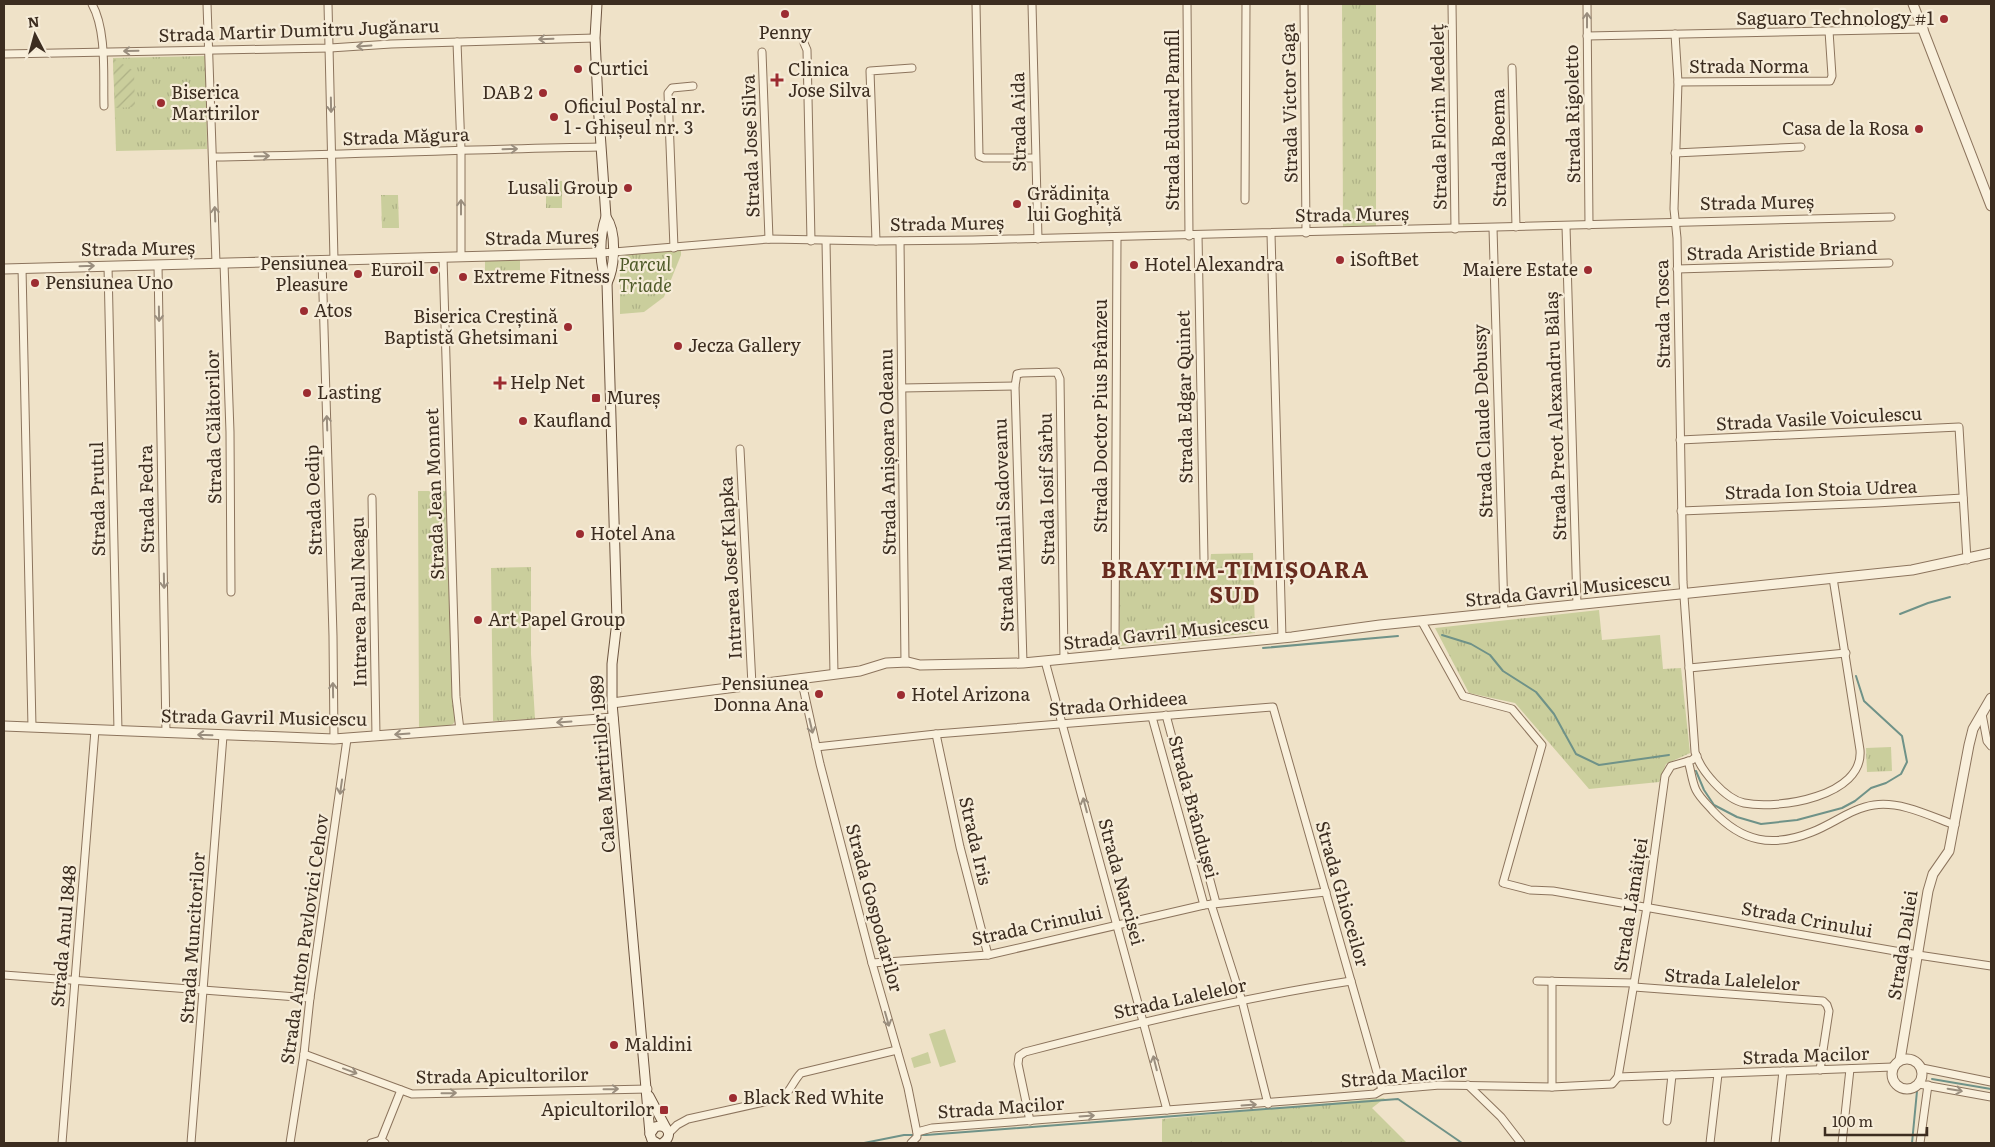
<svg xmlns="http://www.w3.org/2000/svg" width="1995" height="1147" viewBox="0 0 1995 1147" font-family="Literata,serif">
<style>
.grass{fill:url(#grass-tufts)}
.garden{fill:url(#garden-furrows)}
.pitch{fill:#cace9c}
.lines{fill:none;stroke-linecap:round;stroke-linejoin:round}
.stream{stroke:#6f9288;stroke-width:2}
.minor-casing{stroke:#8c745d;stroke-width:9}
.tertiary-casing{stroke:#8c745d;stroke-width:11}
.secondary-casing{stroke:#6e5540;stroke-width:11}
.minor{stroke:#f9f0dc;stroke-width:7}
.tertiary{stroke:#f9f0dc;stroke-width:9}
.secondary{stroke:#f9f0dc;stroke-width:9}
.oneway{stroke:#9a8e7e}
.poi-dot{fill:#9c2c31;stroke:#f6ecd8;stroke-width:2}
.labels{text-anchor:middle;stroke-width:4.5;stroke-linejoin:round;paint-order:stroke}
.poi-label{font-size:18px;fill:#3c2d20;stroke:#f6ecd8;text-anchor:start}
.street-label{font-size:18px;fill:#3c2d20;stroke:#f6ecd8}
.park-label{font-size:18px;font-style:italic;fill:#4e5927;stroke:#f6ecd8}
.district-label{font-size:22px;font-weight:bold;letter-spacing:1px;fill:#692c1f;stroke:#f6ecd8}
</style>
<defs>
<pattern id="grass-tufts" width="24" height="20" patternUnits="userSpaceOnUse" patternTransform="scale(1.25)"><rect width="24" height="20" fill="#cace9c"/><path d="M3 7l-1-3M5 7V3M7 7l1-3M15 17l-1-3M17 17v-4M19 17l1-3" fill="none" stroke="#aeb186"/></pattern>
<pattern id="garden-furrows" width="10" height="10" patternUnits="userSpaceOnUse" patternTransform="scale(1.25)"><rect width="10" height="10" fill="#cace9c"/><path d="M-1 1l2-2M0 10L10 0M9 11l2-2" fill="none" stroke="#aeb186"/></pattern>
</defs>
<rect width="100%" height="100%" fill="#efe2c8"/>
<g class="grass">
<path d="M1342,4H1376V227H1343Z"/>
<path d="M206,56L207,149L116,151L113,58Z"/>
<rect x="546" y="181" width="16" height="27"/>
<path d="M381,195H398L399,228H382Z"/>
<path d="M679,249L681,250V255L664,297L644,312L620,314V257L628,252Z"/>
<path d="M520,258V270L485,271V259Z"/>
<path d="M418,491H447L452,694L455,721L453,724L448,726L419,727Z"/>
<path d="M1253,553L1255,633L1120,646L1119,576H1151L1152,563H1197L1203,566L1210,564L1211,554Z"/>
<path d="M531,567V654L535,719L493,721L491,568Z"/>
<path d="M1599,610L1602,640L1660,635L1663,669L1681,668L1690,753L1666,764L1659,782L1589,789L1515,703L1469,693L1435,628Z"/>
<path d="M1891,747L1892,771L1867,772L1866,748Z"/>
<path d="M1385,1098L1372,1108L1407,1143H1162V1119Z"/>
</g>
<path class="garden" d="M113,58L134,71L135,107L115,108Z"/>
<g class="pitch">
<path d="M945,1029L956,1062L940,1067L929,1034Z"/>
<path d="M928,1052L931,1063L914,1068L911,1058Z"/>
</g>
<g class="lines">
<g class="stream">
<path d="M1900,614L1928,603L1950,597"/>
<path d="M1442,635L1471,644L1490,655L1503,671L1536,692L1554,714L1576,754L1599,765L1669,755"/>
<path d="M1263,648L1398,636"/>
<path d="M1696,771L1704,790L1714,805L1737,817L1761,824L1797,820L1842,808L1855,801L1871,788L1886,783L1901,774L1907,762L1902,736L1864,701L1856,676"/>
<path d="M1932,1079L1991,1089"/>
<path d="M864,1143L904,1135H926L1398,1099L1462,1143"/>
<path d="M1912,1143L1917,1091"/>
</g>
<g class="minor-casing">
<g id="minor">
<path d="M92,4C107,31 103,76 104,106"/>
<path d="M207,4L216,263"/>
<path d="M328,4L334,260"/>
<path d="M976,4L979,156L984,158H1035"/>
<path d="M1032,4L1038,239"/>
<path d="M1187,4L1189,236"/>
<path d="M1304,4L1306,233"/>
<path d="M1452,4L1455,229"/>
<path d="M1587,4L1589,225"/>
<path d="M1675,34L1678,82L1674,209L1677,238L1683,582L1695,752C1700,770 1725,799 1744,803C1779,810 1864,796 1860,750L1833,578"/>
<path d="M1587,36L1924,29"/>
<path d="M457,42L461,150V256"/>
<path d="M804,43L807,50L811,241"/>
<path d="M762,52L769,239"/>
<path d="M4,54L330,48L391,44L595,38"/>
<path d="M1512,68L1516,227"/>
<path d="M1678,82L1830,81L1832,76L1829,31"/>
<path d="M1675,153L1801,147"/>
<path d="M213,157C342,155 471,149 600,147"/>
<path d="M1245,200L1246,4"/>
<path d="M1566,226L1577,605"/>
<path d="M1493,228L1504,613"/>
<path d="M1271,234L1282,638"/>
<path d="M1198,235L1204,559"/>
<path d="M826,241L834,674"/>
<path d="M876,241L870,71L912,68"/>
<path d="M900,241L905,662"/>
<path d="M674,248L668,93L672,88L693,86"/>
<path d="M602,253L769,239L876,241L973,240L1891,217"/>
<path d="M443,257L456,697L460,730"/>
<path d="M322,260L333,636L334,739"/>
<path d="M224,263L230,432L231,592"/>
<path d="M158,265L166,733"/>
<path d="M108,266L118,731"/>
<path d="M22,268L32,727"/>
<path d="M1677,269L1889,263"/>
<path d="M902,388L1015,386"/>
<path d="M1680,440L1959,427L1967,560"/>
<path d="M740,449L752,685"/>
<path d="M372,498L376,736"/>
<path d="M1681,511L1876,503L1963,498"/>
<path d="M1422,622L1463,696L1512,709L1542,745L1503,883L1530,890L1553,891L1918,955L1991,966"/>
<path d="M1115,654L1117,237"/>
<path d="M1045,661L1167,1110"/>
<path d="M1023,663L1015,386L1017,374L1022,373L1057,372L1060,379L1064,659"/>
<path d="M1689,668L1846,653"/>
<path d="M801,678L820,764L872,963L908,1088L917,1133V1137L911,1143"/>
<path d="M1982,714L1987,741L1991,746"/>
<path d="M1166,715L1216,903"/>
<path d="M1152,717L1204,905"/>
<path d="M936,734L960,847L988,955"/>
<path d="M816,747L936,734L1273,707L1382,1090"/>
<path d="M1688,761C1691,770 1692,782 1696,790C1700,798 1707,804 1713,811C1742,842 1772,848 1812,832C1833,824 1852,808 1874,805C1901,801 1930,816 1955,825"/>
<path d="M1211,904L1242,1001L1268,1104"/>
<path d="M872,963L988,955L1204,905L1326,892"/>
<path d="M4,975L310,998"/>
<path d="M1537,981L1634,983"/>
<path d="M1634,987L1823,1001L1827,1005L1829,1011L1820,1070"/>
<path d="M304,1054L412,1094L648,1089"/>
<path d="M1922,1068L1991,1082"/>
<path d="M1618,1077L1647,907L1665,776L1671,766L1692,760L1697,756"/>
<path d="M1618,1077L1893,1067"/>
<path d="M1919,1084L1991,1097"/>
<path d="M1468,1085L1501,1117L1521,1143"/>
<path d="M1552,1087V981"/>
<path d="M1030,1121L1018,1064L1019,1056L1025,1052C1133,1024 1241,998 1351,981"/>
<path d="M1667,1121L1672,1075"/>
<path d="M917,1132L932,1128L1326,1098L1375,1094L1382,1090L1440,1085L1552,1087L1612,1084L1618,1077"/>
<path d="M669,1133L677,1125L688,1119L782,1098C791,1091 793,1081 801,1073L897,1050"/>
<path d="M62,1143L95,730"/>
<path d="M191,1143L223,736"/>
<path d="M290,1143L304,1054L310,998L347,739"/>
<path d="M371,1143L381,1140"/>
<path d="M385,1143L381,1140L401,1090"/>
<path d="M1710,1143L1718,1074"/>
<path d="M1775,1143L1783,1071"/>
<path d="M1842,1143L1850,1069"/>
<path d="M1920,1143L1928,1085"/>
</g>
</g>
<g class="tertiary-casing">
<g id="tertiary">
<path d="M1913,4L1991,206"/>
<path d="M4,269L602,253"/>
<path d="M612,703L860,671L886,663L908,662L920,665L1023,663L1292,637L1380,625L1912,570L1991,553"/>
<path d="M4,726L334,739L613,718"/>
<circle cx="1907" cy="1074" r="15"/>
<path d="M1900,1060L1928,891L1933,874L1949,851L1969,745L1973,729L1991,698"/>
</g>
</g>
<g class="secondary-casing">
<g id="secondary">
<path d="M597,4L595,38L598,103L606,217C599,237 599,264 607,283L617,621L612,664V703L650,1134"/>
<path d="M606,217C617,232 615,267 607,283"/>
<path d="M649,1096L666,1128"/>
<path d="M657,1143L652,1140L650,1134L655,1127C667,1123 674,1135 663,1143"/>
</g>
</g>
<use href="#minor" class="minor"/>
<use href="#tertiary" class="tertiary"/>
<use href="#secondary" class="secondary"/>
</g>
<defs><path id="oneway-shaft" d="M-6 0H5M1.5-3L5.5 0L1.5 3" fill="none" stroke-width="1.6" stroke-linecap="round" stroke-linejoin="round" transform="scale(1.25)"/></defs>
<g class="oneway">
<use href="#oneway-shaft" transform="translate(1587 20) rotate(-90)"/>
<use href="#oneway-shaft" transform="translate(546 39) rotate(178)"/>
<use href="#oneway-shaft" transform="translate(364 46) rotate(176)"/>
<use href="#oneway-shaft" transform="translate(131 51) rotate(179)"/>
<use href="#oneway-shaft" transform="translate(331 105) rotate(89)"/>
<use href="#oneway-shaft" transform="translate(510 149) rotate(-1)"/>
<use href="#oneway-shaft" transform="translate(262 156) rotate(-1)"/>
<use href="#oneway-shaft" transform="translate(461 207) rotate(-90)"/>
<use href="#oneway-shaft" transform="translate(215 214) rotate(-92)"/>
<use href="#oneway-shaft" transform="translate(87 266) rotate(-2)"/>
<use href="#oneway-shaft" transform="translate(159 314) rotate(89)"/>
<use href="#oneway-shaft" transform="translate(327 423) rotate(-92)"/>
<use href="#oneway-shaft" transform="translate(164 581) rotate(89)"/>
<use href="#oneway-shaft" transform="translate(333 690) rotate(-91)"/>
<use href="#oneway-shaft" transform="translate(564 722) rotate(176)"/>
<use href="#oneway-shaft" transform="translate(811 726) rotate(77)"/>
<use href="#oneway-shaft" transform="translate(402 734) rotate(176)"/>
<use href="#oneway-shaft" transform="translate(205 735) rotate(-178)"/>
<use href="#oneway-shaft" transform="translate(341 787) rotate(98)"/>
<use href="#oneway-shaft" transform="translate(1085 805) rotate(-105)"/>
<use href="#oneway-shaft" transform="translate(887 1019) rotate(74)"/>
<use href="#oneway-shaft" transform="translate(1155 1063) rotate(-104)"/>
<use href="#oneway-shaft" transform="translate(350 1071) rotate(20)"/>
<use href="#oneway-shaft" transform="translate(611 1089) rotate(-1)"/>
<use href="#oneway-shaft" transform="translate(1955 1090) rotate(10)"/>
<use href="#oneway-shaft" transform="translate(449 1093) rotate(-1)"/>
<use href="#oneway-shaft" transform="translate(1249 1105) rotate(-4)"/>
<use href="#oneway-shaft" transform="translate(1087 1116) rotate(-4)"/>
</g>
<g class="poi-dot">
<circle cx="785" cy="14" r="5"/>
<circle cx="1944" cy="19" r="5"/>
<circle cx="578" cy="69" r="5"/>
<path d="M774.5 72.5h5v5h5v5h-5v5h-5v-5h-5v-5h5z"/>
<circle cx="543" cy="93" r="5"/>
<circle cx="161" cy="103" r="5"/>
<circle cx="554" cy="117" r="5"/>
<circle cx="1919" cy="129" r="5"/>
<circle cx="628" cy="188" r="5"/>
<circle cx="1017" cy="204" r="5"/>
<circle cx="1340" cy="260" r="5"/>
<circle cx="1134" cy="265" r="5"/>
<circle cx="434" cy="270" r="5"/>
<circle cx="1588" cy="270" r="5"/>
<circle cx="358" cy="274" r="5"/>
<circle cx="463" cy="277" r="5"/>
<circle cx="35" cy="283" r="5"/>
<circle cx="304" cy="311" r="5"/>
<circle cx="568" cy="327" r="5"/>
<circle cx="678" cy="346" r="5"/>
<path d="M497.5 375.5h5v5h5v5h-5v5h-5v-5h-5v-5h5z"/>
<circle cx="307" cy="393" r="5"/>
<rect x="591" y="393" width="10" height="10" rx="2.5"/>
<circle cx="523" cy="421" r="5"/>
<circle cx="580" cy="534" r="5"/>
<circle cx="478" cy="620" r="5"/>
<circle cx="819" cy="694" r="5"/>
<circle cx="901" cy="695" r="5"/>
<circle cx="614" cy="1045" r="5"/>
<circle cx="733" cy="1098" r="5"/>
<rect x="659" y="1105" width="10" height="10" rx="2.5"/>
</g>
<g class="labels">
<g class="poi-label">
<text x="1934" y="25" text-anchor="end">Saguaro Technology #1</text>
<text x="785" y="39" text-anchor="middle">Penny</text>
<text x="588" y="75">Curtici</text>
<text x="788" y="76">Clinica<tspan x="788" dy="21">Jose Silva</tspan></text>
<text x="171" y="99">Biserica<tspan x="171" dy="21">Martirilor</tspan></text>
<text x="533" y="99" text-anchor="end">DAB 2</text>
<text x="564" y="113">Oficiul Poștal nr.<tspan x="564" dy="21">1 - Ghișeul nr. 3</tspan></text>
<text x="1909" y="135" text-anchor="end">Casa de la Rosa</text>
<text x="618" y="194" text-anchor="end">Lusali Group</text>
<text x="1027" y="200">Grădinița<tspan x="1027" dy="21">lui Goghiță</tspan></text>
<text x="1350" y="266">iSoftBet</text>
<text x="348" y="270" text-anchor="end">Pensiunea<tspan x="348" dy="21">Pleasure</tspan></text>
<text x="1144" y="271">Hotel Alexandra</text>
<text x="424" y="276" text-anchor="end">Euroil</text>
<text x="1578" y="276" text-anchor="end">Maiere Estate</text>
<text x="473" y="283">Extreme Fitness</text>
<text x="45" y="289">Pensiunea Uno</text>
<text x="314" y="317">Atos</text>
<text x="558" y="323" text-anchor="end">Biserica Creștină<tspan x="558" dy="21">Baptistă Ghetsimani</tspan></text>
<text x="688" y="352">Jecza Gallery</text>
<text x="510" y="389">Help Net</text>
<text x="317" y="399">Lasting</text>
<text x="606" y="404">Mureș</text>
<text x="533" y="427">Kaufland</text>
<text x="590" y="540">Hotel Ana</text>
<text x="488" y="626">Art Papel Group</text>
<text x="809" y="690" text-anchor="end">Pensiunea<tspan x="809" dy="21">Donna Ana</tspan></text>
<text x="911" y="701">Hotel Arizona</text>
<text x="624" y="1051">Maldini</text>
<text x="743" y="1104">Black Red White</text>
<text x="654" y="1116" text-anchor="end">Apicultorilor</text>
</g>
<g class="street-label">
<text transform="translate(299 31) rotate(-2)" y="6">Strada Martir Dumitru Jugănaru</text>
<text x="1749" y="73">Strada Norma</text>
<text transform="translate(1290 103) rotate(-91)" y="6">Strada Victor Gaga</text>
<text transform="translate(1573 114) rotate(-91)" y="6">Strada Rigoletto</text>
<text transform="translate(1439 117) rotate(-91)" y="6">Strada Florin Medeleț</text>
<text transform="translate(1173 120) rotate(-90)" y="6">Strada Eduard Pamfil</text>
<text transform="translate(1019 122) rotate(-91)" y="6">Strada Aida</text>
<text transform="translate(406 137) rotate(-2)" y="6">Strada Măgura</text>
<text transform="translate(751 146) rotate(-92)" y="6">Strada Jose Silva</text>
<text transform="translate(1499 148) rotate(-91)" y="6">Strada Boema</text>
<text transform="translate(1757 203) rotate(-1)" y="6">Strada Mureș</text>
<text transform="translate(1352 215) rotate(-1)" y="6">Strada Mureș</text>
<text transform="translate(947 224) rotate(-1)" y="6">Strada Mureș</text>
<text transform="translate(542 238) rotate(-1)" y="6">Strada Mureș</text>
<text transform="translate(138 249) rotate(-1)" y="6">Strada Mureș</text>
<text transform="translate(1782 251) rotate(-2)" y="6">Strada Aristide Briand</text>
<text transform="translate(1663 314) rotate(-91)" y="6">Strada Tosca</text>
<text transform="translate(1185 397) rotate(-91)" y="6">Strada Edgar Quinet</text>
<text transform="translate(1101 416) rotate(-90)" y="6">Strada Doctor Pius Brânzeu</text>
<text transform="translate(1556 416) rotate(-92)" y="6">Strada Preot Alexandru Bălaș</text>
<text transform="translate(1819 419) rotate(-3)" y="6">Strada Vasile Voiculescu</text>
<text transform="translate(1483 421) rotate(-92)" y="6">Strada Claude Debussy</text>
<text transform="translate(214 427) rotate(-91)" y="6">Strada Călătorilor</text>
<text transform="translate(888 452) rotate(-91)" y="6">Strada Anișoara Odeanu</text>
<text transform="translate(1047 489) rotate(-91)" y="6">Strada Iosif Sârbu</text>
<text transform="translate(1821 490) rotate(-2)" y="6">Strada Ion Stoia Udrea</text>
<text transform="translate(435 494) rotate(-92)" y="6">Strada Jean Monnet</text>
<text transform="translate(98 499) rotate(-91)" y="6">Strada Prutul</text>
<text transform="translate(147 499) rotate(-91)" y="6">Strada Fedra</text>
<text transform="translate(314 500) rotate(-92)" y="6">Strada Oedip</text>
<text transform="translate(1004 525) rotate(-92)" y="6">Strada Mihail Sadoveanu</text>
<text transform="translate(731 568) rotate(-93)" y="6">Intrarea Josef Klapka</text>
<text transform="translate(1568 590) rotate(-6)" y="6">Strada Gavril Musicescu</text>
<text transform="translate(359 602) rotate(-91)" y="6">Intrarea Paul Neagu</text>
<text transform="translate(1166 633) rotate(-6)" y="6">Strada Gavril Musicescu</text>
<text transform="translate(1118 704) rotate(-5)" y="6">Strada Orhideea</text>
<text transform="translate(264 718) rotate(1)" y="6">Strada Gavril Musicescu</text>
<text transform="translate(603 764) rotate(-94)" y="6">Calea Martirilor 1989</text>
<text transform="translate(1193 807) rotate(75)" y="6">Strada Brândușei</text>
<text transform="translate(975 841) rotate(77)" y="6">Strada Iris</text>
<text transform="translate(1121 882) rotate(75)" y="6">Strada Narcisei</text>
<text transform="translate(1342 894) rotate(74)" y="6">Strada Ghioceilor</text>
<text transform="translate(1631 905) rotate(-81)" y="6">Strada Lămâiței</text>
<text transform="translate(874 908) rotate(75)" y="6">Strada Gospodarilor</text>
<text transform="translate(1807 920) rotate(10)" y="6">Strada Crinului</text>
<text transform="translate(1037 926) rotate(-12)" y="6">Strada Crinului</text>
<text transform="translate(64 936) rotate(-85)" y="6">Strada Anul 1848</text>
<text transform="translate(193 938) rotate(-86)" y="6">Strada Muncitorilor</text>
<text transform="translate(305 939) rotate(-82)" y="6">Strada Anton Pavlovici Cehov</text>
<text transform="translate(1903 945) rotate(-81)" y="6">Strada Daliei</text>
<text transform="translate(1732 980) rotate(4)" y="6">Strada Lalelelor</text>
<text transform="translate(1180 999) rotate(-12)" y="6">Strada Lalelelor</text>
<text transform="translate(1806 1056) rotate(-2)" y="6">Strada Macilor</text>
<text transform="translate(502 1076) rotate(-1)" y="6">Strada Apicultorilor</text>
<text transform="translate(1404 1076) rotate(-5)" y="6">Strada Macilor</text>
<text transform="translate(1001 1108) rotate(-4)" y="6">Strada Macilor</text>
</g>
<g class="park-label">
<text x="645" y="271">Parcul<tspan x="645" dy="21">Triade</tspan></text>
</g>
<g class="district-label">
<text x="1235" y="578">BRAYTIM-TIMIȘOARA<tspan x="1235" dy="25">SUD</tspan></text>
</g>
</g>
<rect width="1995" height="1147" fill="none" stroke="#3c2d20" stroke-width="10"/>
<g transform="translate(35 35) rotate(354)" stroke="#f6ecd8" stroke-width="4" paint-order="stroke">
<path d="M0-4L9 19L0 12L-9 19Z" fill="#3c2d20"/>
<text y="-8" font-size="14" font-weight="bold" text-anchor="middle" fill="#3c2d20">N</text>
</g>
<path d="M1825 1127v8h102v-8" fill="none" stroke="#3c2d20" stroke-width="2.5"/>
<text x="1832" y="1127" font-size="15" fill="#3c2d20" stroke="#f6ecd8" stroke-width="4" paint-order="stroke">100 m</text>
</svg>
